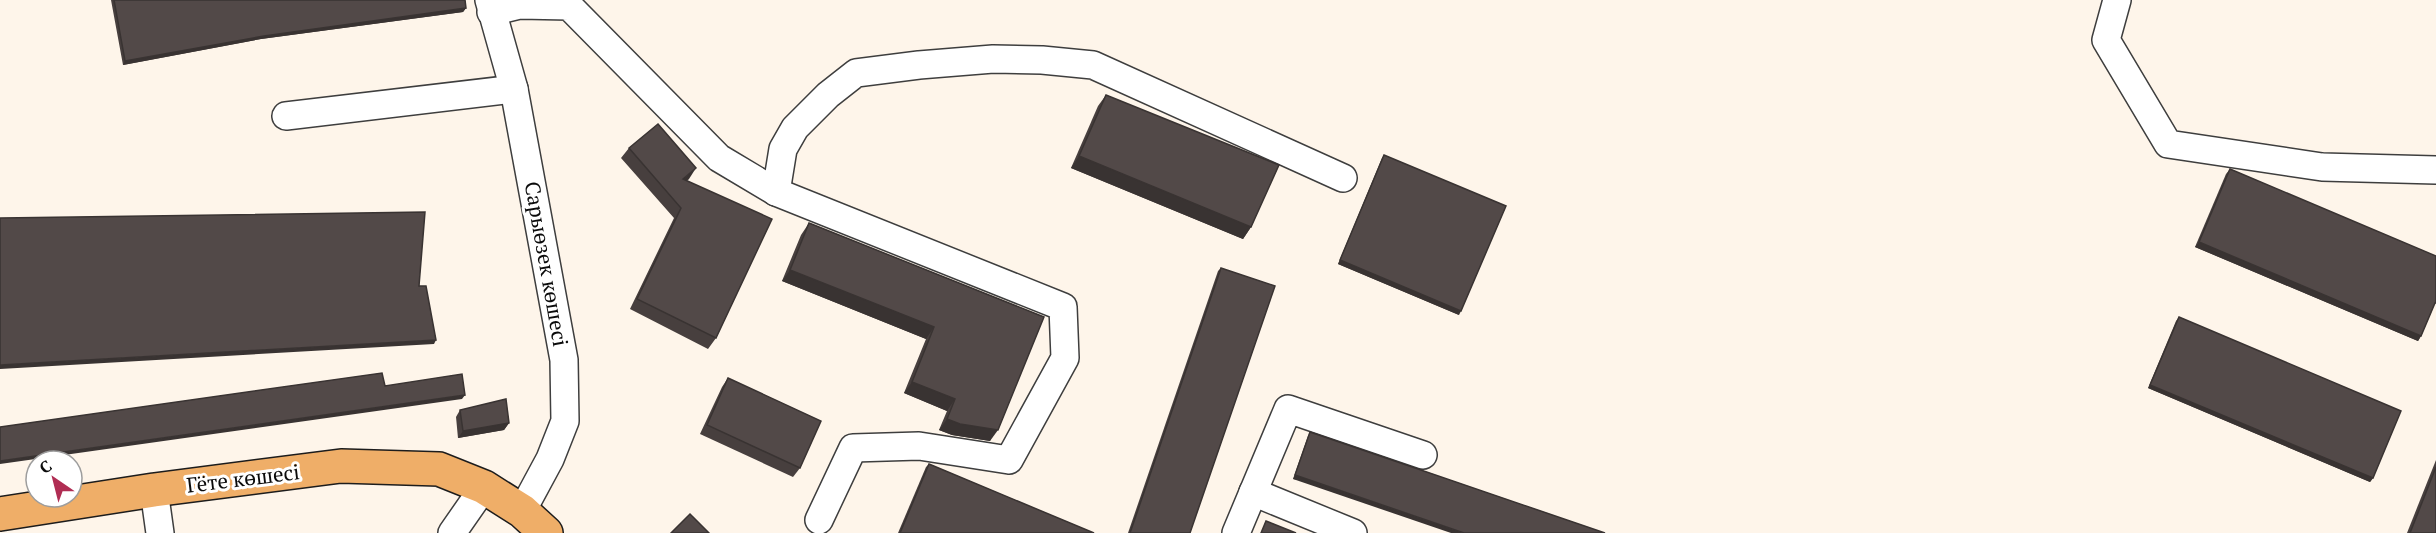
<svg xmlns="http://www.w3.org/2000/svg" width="2436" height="533" viewBox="0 0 2436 533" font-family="'PT Serif',serif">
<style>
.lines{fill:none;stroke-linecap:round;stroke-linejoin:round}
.minor-casing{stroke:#3e3e3e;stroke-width:30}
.major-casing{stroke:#1c1c1c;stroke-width:36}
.minor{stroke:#fff;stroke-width:27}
.major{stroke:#efae68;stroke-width:33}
.wall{fill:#473f3e}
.shaded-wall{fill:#393332}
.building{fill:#524948;stroke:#393332;stroke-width:1.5}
.labels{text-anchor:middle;stroke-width:6;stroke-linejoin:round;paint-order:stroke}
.street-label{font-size:21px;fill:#0b0b0b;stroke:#fff}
</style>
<rect width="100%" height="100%" fill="#fef5ea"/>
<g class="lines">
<g class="minor-casing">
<g id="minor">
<path d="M489,0L514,89L564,360L565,421L550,459L522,511"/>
<path d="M2117,0L2106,40L2168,144L2322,167L2436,170"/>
<path d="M491,12L520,5L569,6L719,158L776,192L1063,307L1065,358L1009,460L919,446L853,448L819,520"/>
<path d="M286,116L514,89"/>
<path d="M776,192L783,149L795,128L828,95L856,73L919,65L993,59L1042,60L1093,65L1343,178"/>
<path d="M154,490L160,533"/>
<path d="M1253,492L1353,533"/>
<path d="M452,533L484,487"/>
<path d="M1236,533L1288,409L1423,455"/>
</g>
</g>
<g class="major-casing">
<path id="major" d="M0,514L154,490L341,466L439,469L484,487L522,511L546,533"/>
</g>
<use href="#minor" class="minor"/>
<use href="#major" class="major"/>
</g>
<g class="wall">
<path d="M111,0H465L466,8L463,12L261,39L123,65Z"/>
<path d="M1106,95L1251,227L1243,239L1071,168L1098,106Z"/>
<path d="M629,148L689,179L687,180L716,338L708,349L630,309L674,218L621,158Z"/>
<path d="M1384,155L1459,315L1338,264L1382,158Z"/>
<path d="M2230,169L2433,308L2421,336L2418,341L2195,247L2226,174Z"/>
<path d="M809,223L1044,317L990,441L952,435L939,430L947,411L904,393L926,339L782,281L801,235Z"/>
<path d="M1221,268L1190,533H1128L1218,271Z"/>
<path d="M2179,317L2373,478L2370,482L2148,388L2176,321Z"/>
<path d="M728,378L800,468L793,477L700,434L722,387Z"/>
<path d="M460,410L509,423L504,430L458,438L456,417Z"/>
<path d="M1310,432L1605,533L1293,479L1308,436Z"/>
<path d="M2436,460V533H2407Z"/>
<path d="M929,464L1094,533H898L926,467Z"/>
</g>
<g class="shaded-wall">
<path d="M466,8L463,12L261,39L123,65L125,61L264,36Z"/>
<path d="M1079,156L1251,227L1243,239L1071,168Z"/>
<path d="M696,168L689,179L675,189L683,179Z"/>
<path d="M2199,242L2421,336L2418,341L2195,247Z"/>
<path d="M1340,260L1461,311L1459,315L1338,264Z"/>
<path d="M790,270L934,327L926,339L782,281Z"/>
<path d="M436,340L434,344L0,369V365Z"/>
<path d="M912,382L955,399L947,411L904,393Z"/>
<path d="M2150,385L2373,478L2370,482L2148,388Z"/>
<path d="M465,395L462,399L0,464V461Z"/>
<path d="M947,419L998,430L990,441L952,435L939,430Z"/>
<path d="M509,423L504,430L458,438L463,431Z"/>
<path d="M1295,475L1464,533H1451L1293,479Z"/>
</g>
<g class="building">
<path d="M114,0H465L466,8L264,36L125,61Z"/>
<path d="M1106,95L1279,165L1251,227L1079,156Z"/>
<path d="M658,124L696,168L683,179L772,219L716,338L637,299L681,208L629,148Z"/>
<path d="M1384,155L1506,206L1461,311L1340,260Z"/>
<path d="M2230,169L2436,256V303H2435L2421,336L2199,242Z"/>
<path d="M425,212L419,286H426L436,340L0,365V218Z"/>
<path d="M809,223L1044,317L998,430L960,424L947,419L955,399L912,382L934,327L790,270Z"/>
<path d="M1221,268L1275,286L1190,533H1130Z"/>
<path d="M2179,317L2401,411L2373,478L2150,385Z"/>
<path d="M382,373L385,386L462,374L465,395L0,461V427Z"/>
<path d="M728,378L821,421L800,468L707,425Z"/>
<path d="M506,399L509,423L463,431L460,410Z"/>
<path d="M1310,432L1605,533H1464L1295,475Z"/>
<path d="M929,464L1094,533H900Z"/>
<path d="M2436,467V533H2410Z"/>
<path d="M690,514L709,533H671Z"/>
<path d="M1266,521L1296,533H1261Z"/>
</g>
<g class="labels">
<g class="street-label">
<text transform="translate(546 264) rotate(80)" y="7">Сарыөзек көшесі</text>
<text transform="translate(243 479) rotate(-7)" y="7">Гёте көшесі</text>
</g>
</g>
<g transform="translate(54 479) rotate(325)"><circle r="28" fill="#ffffff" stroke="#9d9d9d" stroke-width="1.5"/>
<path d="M0-4.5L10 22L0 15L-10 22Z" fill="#b02d53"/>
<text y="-9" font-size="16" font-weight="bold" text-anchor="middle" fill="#0b0b0b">С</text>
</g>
</svg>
